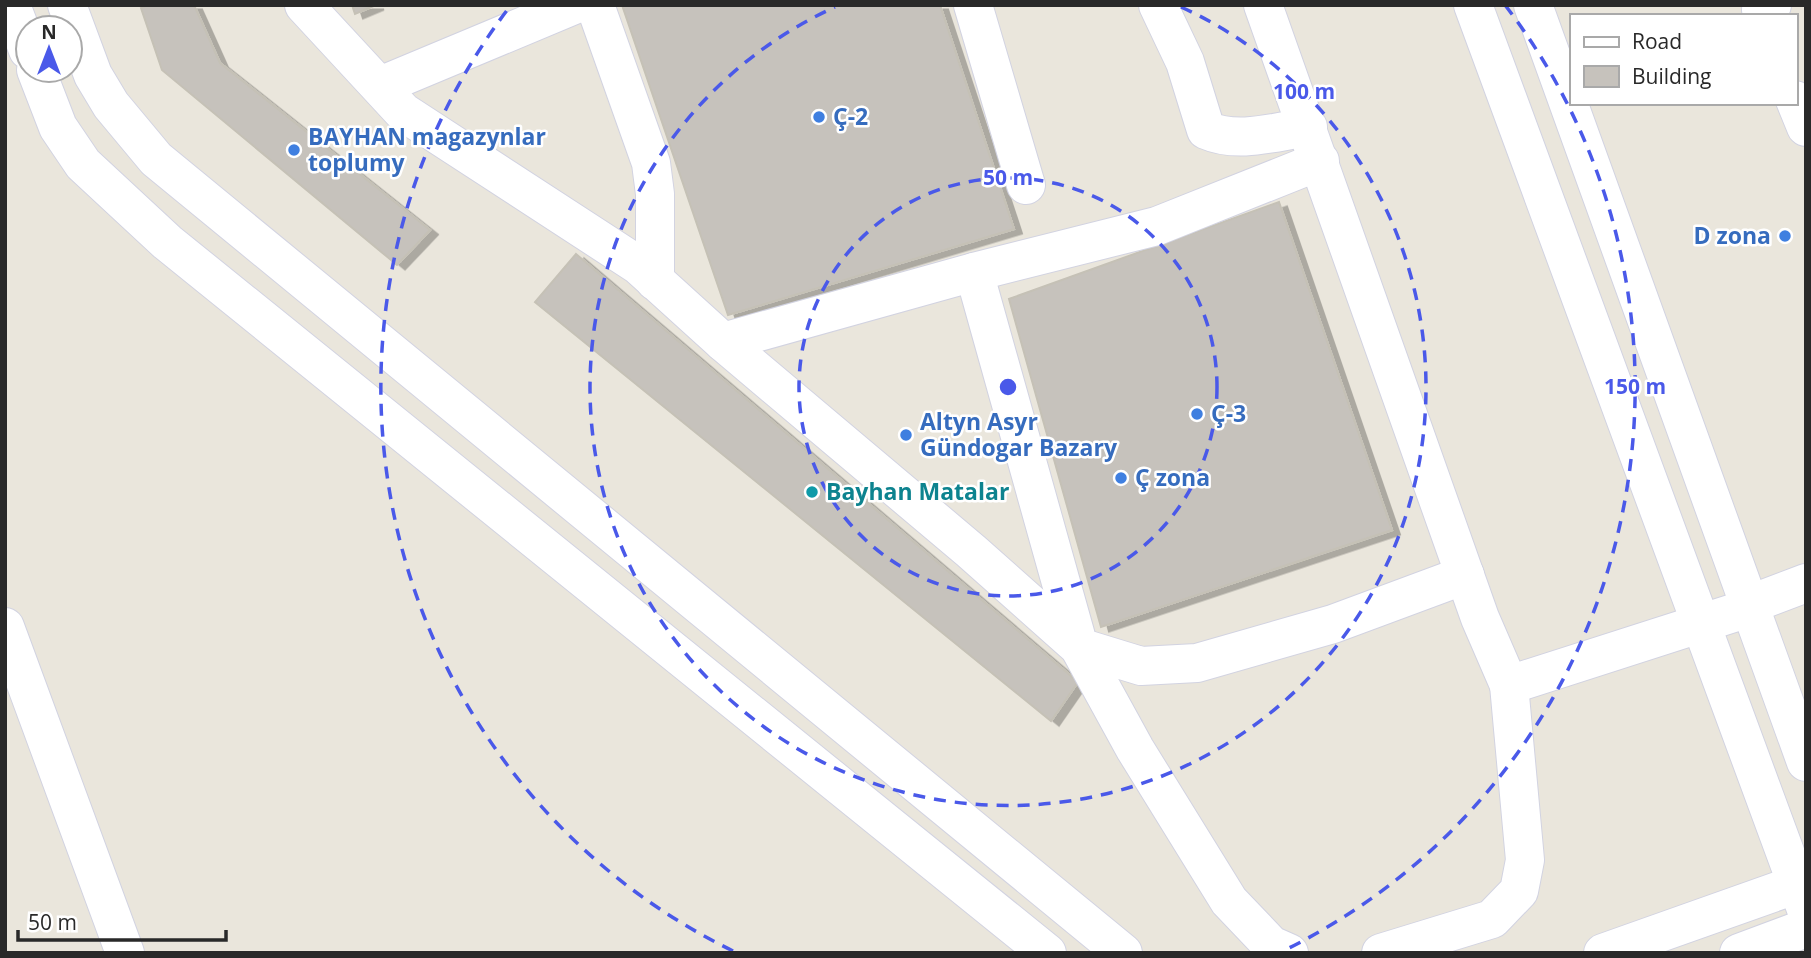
<svg xmlns="http://www.w3.org/2000/svg" width="1811" height="958" viewBox="0 0 1811 958" font-family="'Open Sans',sans-serif">
<style>
.building{fill:#c6c2bc;stroke:#c5c1b6;stroke-width:2;filter:url(#shadow)}
.lines{fill:none;stroke-linecap:round;stroke-linejoin:round}
.minor-casing{stroke:#d2d3e1;stroke-width:40}
.minor{stroke:#fff;stroke-width:38}
.ring{fill:none;stroke:#4a59e9;stroke-width:3.5;stroke-dasharray:12 9}
.shop-dot{fill:#3f7fe0;stroke:#fff;stroke-width:2.5}
.culture-dot{fill:#0f9aa8;stroke:#fff;stroke-width:2.5}
.labels{text-anchor:middle;stroke-width:5;stroke-linejoin:round;paint-order:stroke}
.shop-label{font-size:23px;font-weight:bold;fill:#366cbe;stroke:#fff;text-anchor:start}
.culture-label{font-size:23px;font-weight:bold;fill:#0d838f;stroke:#fff;text-anchor:start}
.centre{fill:#4a59e9;stroke:#fff;stroke-width:3.5}
.ring-label{font-size:21px;text-anchor:middle;font-weight:bold;fill:#4a59e9;stroke:#fff;stroke-width:5;stroke-linejoin:round;paint-order:stroke}
</style>
<defs>
<filter id="shadow"><feDropShadow dx="8" dy="4.5" stdDeviation="0" flood-color="#0004"/></filter>
</defs>
<rect width="100%" height="100%" fill="#eae6dc"/>
<g class="building">
<path d="M148,5H194L220,63L430,230L397,265L162,70L141,8Z"/>
<path d="M352,5H376L355,14Z"/>
<path d="M622,5H940L1014,229L728,315Z"/>
<path d="M1279,202L1392,530L1101,627L1009,299Z"/>
<path d="M576,254L1078,682L1051,721L535,302Z"/>
</g>
<g class="lines">
<g class="minor-casing">
<g id="minor">
<path d="M11,5L28,50"/>
<path d="M67,5L93,75L111,105L156,159L1123,953"/>
<path d="M304,5L403,112L638,265L723,342L971,551L1079,647L1135,749L1229,901L1271,945L1289,953"/>
<path d="M595,5L651,163L655,194V281"/>
<path d="M973,5L1026,185"/>
<path d="M1158,5L1185,62L1206,130C1238,144 1274,132 1308,127"/>
<path d="M1263,5L1480,618L1509,685L1749,608"/>
<path d="M1473,5L1806,909"/>
<path d="M1533,5L1806,762"/>
<path d="M1761,10L1772,5"/>
<path d="M36,70L58,127L83,164L167,242L1047,953"/>
<path d="M380,86L574,5"/>
<path d="M1795,100L1806,127"/>
<path d="M974,272L1079,647L1141,666L1197,663L1333,624L1465,575"/>
<path d="M723,342L974,272L1157,226L1320,161"/>
<path d="M1748,605L1806,583"/>
<path d="M5,627L125,953"/>
<path d="M1381,953L1492,919L1519,891L1525,860L1509,685"/>
<path d="M1603,953L1806,881"/>
<path d="M1739,953L1806,928"/>
</g>
</g>
<use href="#minor" class="minor"/>
</g>
<g class="ring">
<circle cx="1008" cy="387" r="209"/>
<path d="M1181 7A418 418 0 1 1 835 7"/>
<path d="M733 951A627 627 0 0 1 511 5M1505 5A627 627 0 0 1 1283 951"/>
</g>
<g class="shop-dot">
<circle cx="819" cy="117" r="7"/>
<circle cx="294" cy="150" r="7"/>
<circle cx="1785" cy="236" r="7"/>
<circle cx="1197" cy="414" r="7"/>
<circle cx="906" cy="435" r="7"/>
<circle cx="1121" cy="478" r="7"/>
</g>
<circle class="culture-dot" cx="812" cy="492" r="7"/>
<g class="labels">
<g class="shop-label">
<text x="833" y="125">Ç-2</text>
<text x="308" y="145">BAYHAN magazynlar<tspan x="308" dy="26">toplumy</tspan></text>
<text x="1771" y="244" text-anchor="end">D zona</text>
<text x="1211" y="422">Ç-3</text>
<text x="920" y="430">Altyn Asyr<tspan x="920" dy="26">Gündogar Bazary</tspan></text>
<text x="1135" y="486">Ç zona</text>
</g>
<g class="culture-label">
<text x="826" y="500">Bayhan Matalar</text>
</g>
</g>
<circle cx="1008" cy="387" r="10" class="centre"/>
<g class="ring-label">
<text x="1304" y="99">100 m</text>
<text x="1008" y="185">50 m</text>
<text x="1635" y="394">150 m</text>
</g>
<rect width="1811" height="958" fill="none" stroke="#292929" stroke-width="14"/>
<rect x="1570" y="14" width="228" height="91" fill="#ffffff" stroke="#a9a9a9" stroke-width="2"/>
<rect x="1584" y="37" width="35" height="10" fill="#ffffff" stroke="#a9a9a9" stroke-width="2"/>
<text x="1632" y="49" font-size="21" fill="#292929">Road</text>
<rect x="1584" y="66" width="35" height="21" fill="#c6c2bc" stroke="#a9a9a9" stroke-width="2"/>
<text x="1632" y="84" font-size="21" fill="#292929">Building</text>
<g transform="translate(49 49)"><circle r="33" fill="#ffffff" stroke="#a9a9a9" stroke-width="2"/>
<path d="M0-5L12 26L0 18L-12 26Z" fill="#4a59e9"/>
<text y="-10" font-size="19" font-weight="bold" text-anchor="middle" fill="#292929">N</text>
</g>
<path d="M18 930v10h208v-10" fill="none" stroke="#292929" stroke-width="3.5"/>
<text x="28" y="930" font-size="21" fill="#292929" stroke="#ffffff" stroke-width="5" paint-order="stroke">50 m</text>
</svg>
